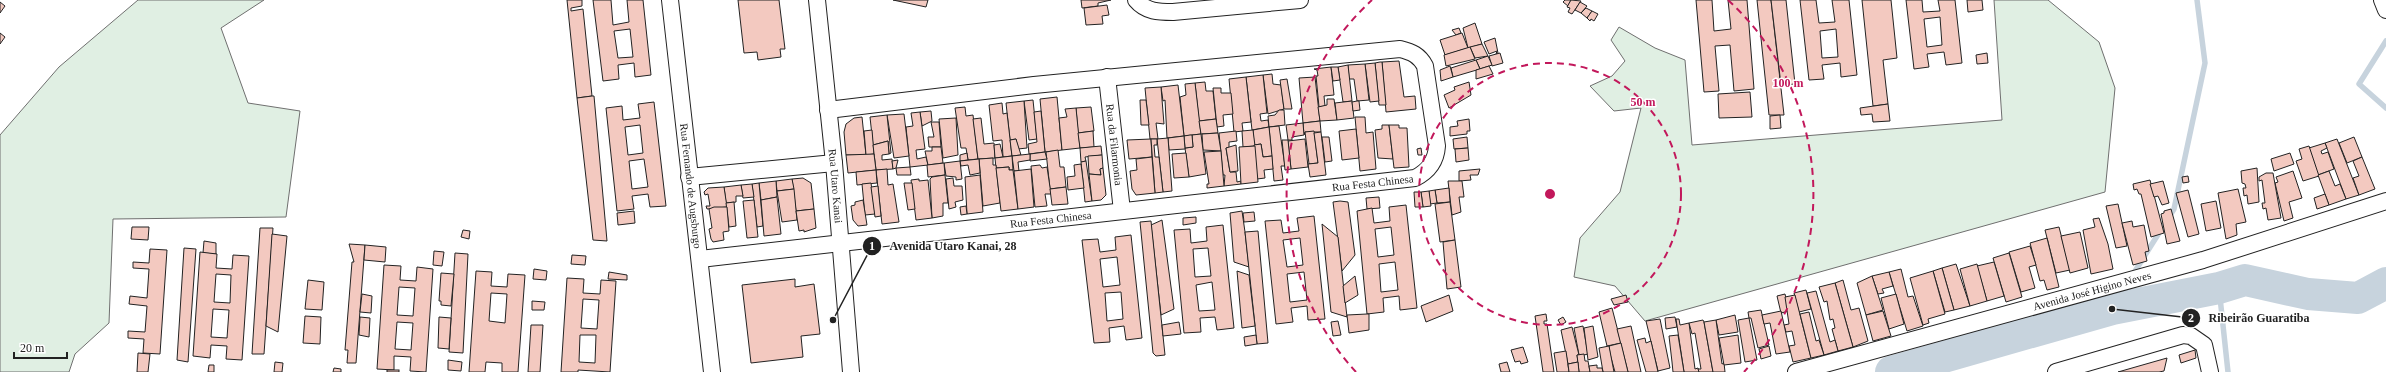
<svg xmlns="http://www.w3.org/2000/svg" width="2386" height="372" viewBox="0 0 2386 372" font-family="'Times New Roman',serif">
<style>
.green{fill:#e0efe3;stroke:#6f6f6f}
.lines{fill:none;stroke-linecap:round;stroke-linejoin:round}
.stream{stroke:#c7d3dd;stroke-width:5.5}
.river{stroke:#c7d3dd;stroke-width:32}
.building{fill:#f3c9c0;stroke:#222;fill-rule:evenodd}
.street-casing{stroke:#222;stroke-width:18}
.street{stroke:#fff;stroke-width:16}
.ring{fill:none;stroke:#c2185b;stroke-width:2;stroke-dasharray:7 5}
.labels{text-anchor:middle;stroke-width:3;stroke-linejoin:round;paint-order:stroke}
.street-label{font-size:11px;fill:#222;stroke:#fff}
.centre{fill:#c2185b;stroke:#fff;stroke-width:2}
.ring-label{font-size:12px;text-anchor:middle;font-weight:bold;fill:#c2185b;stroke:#fff;stroke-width:3;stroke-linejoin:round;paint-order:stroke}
.leader{fill:none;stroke:#222;stroke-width:1.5}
.callout-dot{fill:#222;stroke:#fff;stroke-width:1.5}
.mark-label{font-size:12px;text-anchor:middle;font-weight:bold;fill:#fff}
.callout-label{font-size:12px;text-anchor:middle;font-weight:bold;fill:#222;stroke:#fff;stroke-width:3;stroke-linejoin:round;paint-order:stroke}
</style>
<rect width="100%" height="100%" fill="#fff"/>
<g class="green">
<path d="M138,0H264L221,28L248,103L300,111L286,217L113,219L109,323L75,354L69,372H0V135L59,67Z"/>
<path d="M1994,0H2048L2099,42L2115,88L2105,192L1645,321L1615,286L1574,277L1580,238L1620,192L1641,108L1614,111L1590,86L1612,76L1625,61L1611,40L1619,27L1655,48L1685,60L1692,145L2002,120Z"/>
</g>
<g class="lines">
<g class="stream">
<path d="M2386,41L2359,84L2386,108"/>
<path d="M2132,276L2174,209L2205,63L2197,0"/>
<path d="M2219,288L2228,372"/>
<path d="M2112,309L2127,285"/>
</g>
<path class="river" d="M1891,372L2112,309L2219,288L2245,280L2308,294L2358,298L2386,283"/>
</g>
<g class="building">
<path d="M567,0H582V6L571,8V11L583,9L592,96L577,98Z"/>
<path d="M593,0H611L613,25L629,22L627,0H643L651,75L635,77L634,63L618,65L619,79L603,81ZM630,29L633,57L618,58L614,31Z"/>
<path d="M738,0H779L785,49H780L781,57L758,60L757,52L744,53Z"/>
<path d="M893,0H928L926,7Z"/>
<path d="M1081,0H1111L1098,3V6L1082,8Z"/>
<path d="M1565,0H1571L1568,6L1563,2Z"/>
<path d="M1571,0L1581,1L1572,14L1568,12L1570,8L1567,7Z"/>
<path d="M1696,0H1712L1714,31L1731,29L1728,0H1747L1754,89L1734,91L1730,45L1715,46L1719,91L1704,92Z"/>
<path d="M1757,0H1771L1784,115H1769Z"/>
<path d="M1771,0H1786L1795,84L1781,85Z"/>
<path d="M1800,0H1816L1819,23L1835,22L1832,0H1849L1857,75L1841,77L1840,63L1822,65L1824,79L1809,80ZM1836,29L1838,57L1822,58L1820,31Z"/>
<path d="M1862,0H1891L1897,58L1883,60L1888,104L1873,106Z"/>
<path d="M1906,0H1922L1923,12L1940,11L1938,0H1955L1962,63L1946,65L1944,52L1927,54L1929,67L1914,69ZM1940,17L1942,45L1927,47L1924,19Z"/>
<path d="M1967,0H1982L1983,10L1968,12Z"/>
<path d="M0,2L5,6L0,13Z"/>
<path d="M1580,2L1587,6L1581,13L1575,10Z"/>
<path d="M1107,5L1109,15L1102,16L1103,24L1086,25L1084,8Z"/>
<path d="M1586,8L1592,11L1587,18L1581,13Z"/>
<path d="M1592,11L1598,14L1594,21L1591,19L1590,21L1587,18Z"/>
<path d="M1475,23L1482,44L1468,48L1463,28Z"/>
<path d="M1459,28L1461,33L1456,35L1452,30Z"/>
<path d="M0,33L5,37L0,44Z"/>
<path d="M1462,33L1468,48L1445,55L1440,40Z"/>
<path d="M1495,38L1498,53L1496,54L1497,51L1489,54L1484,42Z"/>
<path d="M1482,44L1488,56L1475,58L1470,47Z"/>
<path d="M1470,47L1475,59L1446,66L1444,55Z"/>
<path d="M1500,53L1503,63L1492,66L1489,56Z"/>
<path d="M1987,53L1988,63L1977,64L1976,55Z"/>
<path d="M1488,56L1492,65L1480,69L1476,60Z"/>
<path d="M1476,60L1480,69L1453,77L1451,68Z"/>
<path d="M1399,61L1404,97L1415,96L1416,109L1386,112L1382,62Z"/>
<path d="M1380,62H1382L1386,105H1379L1375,63Z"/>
<path d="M1375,63L1379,101L1370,102L1365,64Z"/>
<path d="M1365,64L1369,100L1357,101L1354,79H1349L1348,65Z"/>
<path d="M1348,65L1352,101L1343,102L1338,67Z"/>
<path d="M1450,66L1453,77L1441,81L1440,70Z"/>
<path d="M1489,66L1493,74L1476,79V70Z"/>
<path d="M1331,67L1334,95L1324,96L1325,106L1319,107L1316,76H1318L1317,70L1314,69Z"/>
<path d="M1331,67H1338L1340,80L1333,81Z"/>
<path d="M1272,74L1273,84L1281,85L1284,109L1268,114L1263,75Z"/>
<path d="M1263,75L1267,113L1260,114L1261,121L1268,120L1269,127L1252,130L1246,77Z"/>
<path d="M1246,77L1251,122L1242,123L1243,131L1234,132L1229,79Z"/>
<path d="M1315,77L1320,121L1303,123L1299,78Z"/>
<path d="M1287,79L1292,109H1284L1280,80Z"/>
<path d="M1205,82L1206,91H1213L1216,119L1199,121L1195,83Z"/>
<path d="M1469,82L1471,95L1449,108L1444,95L1455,90L1454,87Z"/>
<path d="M1195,83L1201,134L1184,136L1180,97L1186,95L1185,84Z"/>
<path d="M1178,85L1184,136L1167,138L1165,100L1163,101L1161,87Z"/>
<path d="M1161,87L1164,124L1156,123L1158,139H1150L1145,88Z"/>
<path d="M1213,88H1221V93H1231L1233,114L1223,115L1224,126L1217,127Z"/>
<path d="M1750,92L1752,117L1719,118L1718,94Z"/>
<path d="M592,96H594L607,241L593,240L577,98Z"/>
<path d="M1057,97L1062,150L1045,152L1040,99Z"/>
<path d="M1327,99H1334L1337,120L1320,121L1318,107L1327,105Z"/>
<path d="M1033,100L1037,139L1029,140L1024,101Z"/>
<path d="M1140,100H1146L1149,125H1141Z"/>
<path d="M1024,101L1027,148L1018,149L1016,139L1010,140L1006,103Z"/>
<path d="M1352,101L1354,118L1337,120L1335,103Z"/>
<path d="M1357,101H1359L1360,110L1353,111L1352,102Z"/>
<path d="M654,102L666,206L650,207L648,194L632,196L634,209L617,211L606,108L622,106L623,120L640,118L638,104ZM640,125L643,153L628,155L625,127ZM644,159L648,187L632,189L629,161Z"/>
<path d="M1002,103L1003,114L1007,113L1012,156L1003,157L1002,140L993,141L989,105Z"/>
<path d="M1888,104L1890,121L1873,122L1872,114L1861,115L1860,108Z"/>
<path d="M965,107L966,116L973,115L978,159L968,160L966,148H961L955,108Z"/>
<path d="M1091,107L1094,131L1078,133L1076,108Z"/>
<path d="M1076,108L1080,148L1062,150L1059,118L1067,117L1065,109Z"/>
<path d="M1279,110H1284L1285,125L1269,127L1268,116L1275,115Z"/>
<path d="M931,111L932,121L922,126L920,112Z"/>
<path d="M1041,111L1045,152L1029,154L1028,144L1037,142L1034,112Z"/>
<path d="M920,112L925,149L916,150L917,159L926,157L928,165L910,167L906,127L913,126L911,113Z"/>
<path d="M904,114L909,156L894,158L887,115Z"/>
<path d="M887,115L891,153L889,154L888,141L873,145L870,117Z"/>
<path d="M1780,115L1781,128L1770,129V116Z"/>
<path d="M862,117L866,155H846L844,132L846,124L854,118Z"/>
<path d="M1355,117H1365L1366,133L1373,132L1376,169L1360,171Z"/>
<path d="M956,118L958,155L943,158L939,119Z"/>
<path d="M981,118L984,144L994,143L995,158L978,159L973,119Z"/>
<path d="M1216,119L1218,133L1201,134L1199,121Z"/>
<path d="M1469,119L1470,131H1467V134L1450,136V127L1458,126L1457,121Z"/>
<path d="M1320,121L1321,132H1305L1304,135L1303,123Z"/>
<path d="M931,122H939L941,147H929L928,137H934Z"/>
<path d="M1303,123L1304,135L1292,137V140H1288L1286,125Z"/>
<path d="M1382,125H1389L1393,159L1378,158L1375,130L1382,129Z"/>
<path d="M1389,125H1399V128H1407L1409,167L1394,168Z"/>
<path d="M1279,126L1285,166H1281L1283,180L1274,181L1269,127Z"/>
<path d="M1269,127L1272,156L1263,157L1261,144L1254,145L1253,130Z"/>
<path d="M1356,129L1359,158L1342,160L1339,131Z"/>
<path d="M872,130L874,154L866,155L864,131Z"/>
<path d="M1253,130L1255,146L1243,147L1242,131Z"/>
<path d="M1093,131L1094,147L1080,148L1078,133Z"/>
<path d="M1236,131L1237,141L1229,142V148H1226L1230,172H1236L1237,182L1241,181V184L1224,186L1225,175H1223L1219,133Z"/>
<path d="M1314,131L1318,163L1309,164L1305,132Z"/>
<path d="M1321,132L1326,175L1310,177L1308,164L1318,163L1314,133Z"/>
<path d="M1218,133L1221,151L1203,150L1202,134Z"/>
<path d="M1201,134L1206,174L1189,177L1185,148L1193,147L1192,135Z"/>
<path d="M1190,135H1192L1193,147L1185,148L1184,136Z"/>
<path d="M1184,136L1185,149L1169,150L1168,138Z"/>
<path d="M1322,137H1329L1332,161L1325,162Z"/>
<path d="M1467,137L1468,148L1454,149L1453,139Z"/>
<path d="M2354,137L2362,157L2347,163L2339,143Z"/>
<path d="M1168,138L1172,191L1163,192L1157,139Z"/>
<path d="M1016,139L1021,155L1012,156L1010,140Z"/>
<path d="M1151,139L1152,157L1129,159L1127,140Z"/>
<path d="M1151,139H1157V145H1154L1155,157H1159L1163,192L1155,193Z"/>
<path d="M1305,139L1308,167L1291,169L1288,141Z"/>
<path d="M2337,139L2359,195L2346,199L2325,143Z"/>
<path d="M1282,140H1288L1291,169L1285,170Z"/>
<path d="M888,141L889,154L882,155V160L892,159L893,169L876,170L873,145Z"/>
<path d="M2325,143L2327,148L2321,151L2322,154L2328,152L2334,169L2318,175L2309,148Z"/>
<path d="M1000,144L1003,157L995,158L994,145Z"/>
<path d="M1261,144L1263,157L1272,156L1273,169L1264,170L1265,178L1257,179L1254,145Z"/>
<path d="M1236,145L1238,171L1230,172L1226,148Z"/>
<path d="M1101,146L1102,155L1085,157L1086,161L1081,162L1080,148Z"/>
<path d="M1255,146L1258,182L1241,184L1239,147Z"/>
<path d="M2309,146L2319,176L2303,181L2296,161L2302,159L2299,149Z"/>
<path d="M932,147H941L943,163L928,165L925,151H932Z"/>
<path d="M1421,148L1422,155H1418L1417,149Z"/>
<path d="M1468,148L1469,160L1456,162L1455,149Z"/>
<path d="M1058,150L1060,167H1064L1066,187L1050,189L1046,152Z"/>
<path d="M1221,151L1224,186L1207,188V184H1209L1204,152Z"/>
<path d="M1045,152L1047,159L1030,161V154Z"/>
<path d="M967,153L968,160L960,161V155Z"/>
<path d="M1186,153L1189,177L1174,178L1172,154Z"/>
<path d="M2290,153L2294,164L2274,171L2271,159Z"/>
<path d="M874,154L876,170L848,173L846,155Z"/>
<path d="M1030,154V160L1018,162L1019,171H1014L1012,156Z"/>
<path d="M1102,155L1103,168L1100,169L1101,175L1089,174L1088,156Z"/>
<path d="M1012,156L1013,170H1009V167L996,168L995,158Z"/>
<path d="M1152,157L1155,193L1136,195L1132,189L1130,171L1137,170L1136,159Z"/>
<path d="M2362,157L2375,189L2359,195L2353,178L2359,176L2353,161Z"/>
<path d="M993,158V165H996L1000,203L983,206L979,159Z"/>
<path d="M979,159L980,173L970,175L968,165L961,166L960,161Z"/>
<path d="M898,160L896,168L893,169L892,161Z"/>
<path d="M960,161L962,179L956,180V177L946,176L944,163Z"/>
<path d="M1086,161L1092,201L1085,202L1081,162Z"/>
<path d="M944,163L945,175L928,177L927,165Z"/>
<path d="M1081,164L1084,188L1068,190L1067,177L1075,176L1074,165Z"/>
<path d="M1040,165L1042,168L1047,167L1051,194H1045L1047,206L1035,207L1031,166Z"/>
<path d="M910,167L911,175H897L896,168Z"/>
<path d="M1009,167V170H1013L1018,209L1001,211L996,168Z"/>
<path d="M1103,168L1106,195L1101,200L1092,201L1089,174L1101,175L1100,169Z"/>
<path d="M2257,168L2259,202L2248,204L2247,195L2244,196L2243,188H2246L2245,184L2242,183L2241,171Z"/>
<path d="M887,169L888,185L893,184L899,222L882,224L876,170Z"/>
<path d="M1031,169L1034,207L1018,209L1014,171Z"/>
<path d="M1480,169L1478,175H1470L1471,180L1459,181V171Z"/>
<path d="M876,170L877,183L857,185L856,172Z"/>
<path d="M2293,171L2302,198L2289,202L2293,218L2284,221L2275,183L2278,182L2276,177Z"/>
<path d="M2329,171L2335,186L2340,184L2346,199L2329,205L2318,175Z"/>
<path d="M2266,173H2273L2281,218L2268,220L2266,208L2263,209L2262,203H2265L2262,180L2259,181V177Z"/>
<path d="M945,175L948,203H943V216L932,218L930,179L932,177Z"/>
<path d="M980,175L983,212L967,214L965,177Z"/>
<path d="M2188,176L2189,182L2183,183L2182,177Z"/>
<path d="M803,178L811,183L814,209L796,211L792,179Z"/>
<path d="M953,178L954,186H962L963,200L955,202L956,207L949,209L946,179Z"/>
<path d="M792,179L794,189L777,191L776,181Z"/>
<path d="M919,179V181L928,180L932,218L916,220L911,180Z"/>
<path d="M2150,180L2164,233L2151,237L2141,194H2139L2137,189L2134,190L2133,184Z"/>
<path d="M776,181L777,197L761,200L759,183Z"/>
<path d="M1448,181H1462L1464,197H1459L1461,212L1452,215Z"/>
<path d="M2163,181L2169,203L2162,205L2158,196L2154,197L2150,184Z"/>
<path d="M759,183L763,226L757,227L752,184Z"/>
<path d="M871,183L875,214L865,215L862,184Z"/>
<path d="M904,183H912L915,209L908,210Z"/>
<path d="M752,184L754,197L743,198L741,185Z"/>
<path d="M741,185L743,196H736V202L726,203L724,187Z"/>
<path d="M878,186L881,216L875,217L871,187Z"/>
<path d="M724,187L727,207L707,209L706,206H710L708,194L705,195L704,192L708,188Z"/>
<path d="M1066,187L1068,204L1052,205L1050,189Z"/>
<path d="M1449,188L1450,202L1437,203L1435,190Z"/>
<path d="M794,189L797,220L782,222L777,191Z"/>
<path d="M2238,189L2246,222L2236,224L2237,235L2226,239L2218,193Z"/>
<path d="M1435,190L1437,203L1430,204L1429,191Z"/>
<path d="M2188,190L2199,234L2188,237L2176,193Z"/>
<path d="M1429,191L1431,206L1423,207L1421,192Z"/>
<path d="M1414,192H1421L1423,207H1415Z"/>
<path d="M2325,194L2329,205L2317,209L2314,198Z"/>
<path d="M777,197L781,234L764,236L761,200Z"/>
<path d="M1379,197L1380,208L1367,209L1366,198Z"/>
<path d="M754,200L758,237L747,238L743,201Z"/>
<path d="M863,200L867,225L858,226L853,220L851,206L855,205V202Z"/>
<path d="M1340,201L1348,202L1355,255L1342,271L1333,202Z"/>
<path d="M2216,201L2221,228L2206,231L2201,204Z"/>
<path d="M734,202L736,226L729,227L726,203Z"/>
<path d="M1450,202L1455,240L1440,242L1435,204Z"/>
<path d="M2118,204L2127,246L2116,248L2106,206Z"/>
<path d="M1406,205L1417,308L1400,310L1399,296L1383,298L1384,312L1367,314L1357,211L1372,208L1374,223L1390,221L1389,207ZM1391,227L1394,255L1378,257L1375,229ZM1395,262L1398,290L1381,292L1379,264Z"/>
<path d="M966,206L967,214L961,215L960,207Z"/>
<path d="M714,207H727L729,231L723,232L724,240L713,242L711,239L709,229L712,228L709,209Z"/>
<path d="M814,209L816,228L804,232V230L799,231L796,211Z"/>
<path d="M2171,209L2180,241L2167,244L2161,214L2164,213V211Z"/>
<path d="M634,211L635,223L618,225L617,213Z"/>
<path d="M1242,211L1245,232L1249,267L1234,262L1230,213Z"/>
<path d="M1254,212L1255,221L1244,222L1243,213Z"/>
<path d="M1314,216L1325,319L1308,320L1307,306L1291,308L1293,322L1276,324L1265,221L1281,220L1283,233L1299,231L1297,218ZM1300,238L1303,265L1287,267L1283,240ZM1304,272L1307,300L1290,302L1287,274Z"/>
<path d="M1196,217V223L1183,225V218Z"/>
<path d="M2099,218L2108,244L2113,269L2091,274L2083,230L2095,227L2093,219Z"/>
<path d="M1162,220L1174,309L1161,315L1151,225Z"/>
<path d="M1151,221L1165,355L1156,356L1153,353L1140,222Z"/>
<path d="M2132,221L2133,227L2144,225L2149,251L2145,252L2147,261L2133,265L2122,223Z"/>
<path d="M1322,224L1338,237L1347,317L1331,312Z"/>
<path d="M1223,225L1234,328L1217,330L1215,317L1200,318L1201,332L1184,333L1174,230L1190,229L1191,243L1207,241L1206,227ZM1208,248L1211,276L1195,277L1193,249ZM1212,282L1215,310L1199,311L1196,285Z"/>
<path d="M132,227H149L148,240L131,239Z"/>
<path d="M2059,227L2070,270L2056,273L2045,230Z"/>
<path d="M260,228H273L264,354H252Z"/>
<path d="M463,230L470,231L469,239L461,237Z"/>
<path d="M1258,231L1268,343L1257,344L1245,232Z"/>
<path d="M2080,232L2088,268L2070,273L2061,236Z"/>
<path d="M272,234L287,236L278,332L266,326Z"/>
<path d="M1131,235L1142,338L1126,340L1124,326L1109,328L1110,342L1094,343L1082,240L1098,239L1100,252L1116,250L1115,237ZM1117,257L1120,285L1103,287L1100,259ZM1121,292L1123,319L1107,321L1105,293Z"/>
<path d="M2047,238L2059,287L2047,290L2044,280L2040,281L2030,243Z"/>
<path d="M1455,240L1461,287L1447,289L1443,242Z"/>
<path d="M204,241L216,243V254L203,253Z"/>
<path d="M349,244L365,245L356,363H347L348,350H345L352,262H354Z"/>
<path d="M365,245L386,247L385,262L364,260Z"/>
<path d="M2030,246L2036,265L2029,267L2035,288L2021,292L2009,252Z"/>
<path d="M184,248L196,249L188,362L177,360Z"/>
<path d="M150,249L167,250L160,354L143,353L144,339L128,338V331L145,332L147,306L129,304L130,296L147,298L149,269L133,268V262L149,263Z"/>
<path d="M434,251L444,252L442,266L433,265Z"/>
<path d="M200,252L217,254L216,268L232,269L233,255L249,256L242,360L226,359L227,346L211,345L210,358L193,356ZM216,274L231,275L230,303L214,302ZM213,309L229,310L227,338L211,337Z"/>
<path d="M455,253L468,254L463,353L449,352Z"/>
<path d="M2009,253L2022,297L2006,302L1993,258Z"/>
<path d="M572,255L586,256L585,265L571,264Z"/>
<path d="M1994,262L2004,296L1987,301L1977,266Z"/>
<path d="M1956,264L1970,306L1954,310L1942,268Z"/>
<path d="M1977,264L1987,301L1970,306L1960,269Z"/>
<path d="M384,265L401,266L400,280L416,281L417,267L433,269L426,372L410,371L411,357L394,356V370L377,369ZM399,287L415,288L413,316L397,315ZM397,322L413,323L411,350L395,349Z"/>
<path d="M1942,268L1954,310L1945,312L1933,271Z"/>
<path d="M534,269L547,271L546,280L533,279Z"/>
<path d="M1901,269L1908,297L1913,296L1923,326L1907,331L1889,272Z"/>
<path d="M476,271L492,272L491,286L507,287L508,274L525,275L518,372H502V363L486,362L485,372H469ZM491,293L507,294L505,323L489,321Z"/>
<path d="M1237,271L1249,275L1255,326L1242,328Z"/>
<path d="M1933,271L1945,314L1928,319L1929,323L1923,325L1910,278Z"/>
<path d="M609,272L627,275V280L608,279Z"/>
<path d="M1889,272L1893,286L1882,289L1884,293L1878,294L1872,276Z"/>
<path d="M441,273L454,274L451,306L441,305V301H439Z"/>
<path d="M1355,276L1358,295L1345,303L1343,286Z"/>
<path d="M1872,276L1883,310L1866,315L1857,283Z"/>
<path d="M567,278L584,279L583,293L600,294L601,280L616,281L610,372L578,370V372H561ZM583,299L599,300L597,329L581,328ZM580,335H596L595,363L579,362Z"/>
<path d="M795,279V287L814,284L820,334L801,336L803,357L751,363L742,285Z"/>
<path d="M308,280L324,282L322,310L305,309Z"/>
<path d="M1843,280L1851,310L1859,308L1868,341L1853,347L1835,283Z"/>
<path d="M1835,283L1853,347L1838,351L1832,329L1835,328L1833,319L1830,320L1827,301L1824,302L1819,287Z"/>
<path d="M1806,290L1811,309L1799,312L1794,293Z"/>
<path d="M1816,291L1830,342L1835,340L1838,351L1824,355L1807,293Z"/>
<path d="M362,294L372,296L371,313L360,312Z"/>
<path d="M1785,294L1789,311L1781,313L1777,296Z"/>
<path d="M1896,294L1904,324L1889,329L1881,298Z"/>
<path d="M1449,295L1453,311L1426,322L1421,306Z"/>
<path d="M1626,295L1628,302L1614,305L1611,299Z"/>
<path d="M1795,295L1811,358L1793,362L1789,346L1795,345L1792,331L1786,332L1784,325L1789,324L1785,297Z"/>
<path d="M532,301L545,302L544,310H532Z"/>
<path d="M1612,308L1621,343L1607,346L1599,312Z"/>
<path d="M1761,310L1769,345L1758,348L1751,318H1749L1748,312Z"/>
<path d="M1781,311L1790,352L1776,354L1770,323L1764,324L1762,315Z"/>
<path d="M1883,311L1891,336L1873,341L1866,315Z"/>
<path d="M1809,312L1816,341L1819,340L1824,355L1811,358L1800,314Z"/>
<path d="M1367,314H1369V330L1349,333L1347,315Z"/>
<path d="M1546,314L1547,321H1544V324H1547L1554,372H1543L1535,316Z"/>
<path d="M1735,315L1738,332L1719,335L1716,320Z"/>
<path d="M305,316L321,317L320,344L303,343Z"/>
<path d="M360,317L370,318L369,337L359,335Z"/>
<path d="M439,317L451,318L449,349L438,348Z"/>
<path d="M1563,317L1566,322L1561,325L1558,320Z"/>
<path d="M1675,317L1677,327L1666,329L1665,318Z"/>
<path d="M1749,318L1757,360L1745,362L1738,320Z"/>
<path d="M1660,319L1670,368L1658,371L1646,321Z"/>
<path d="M1676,319H1679L1680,325L1689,323L1695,369L1698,368L1699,372H1684Z"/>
<path d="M1703,320L1704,322L1713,372H1699L1698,369H1701L1695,333L1692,334L1689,323Z"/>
<path d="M1716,320L1722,364L1724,363L1725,372H1713L1704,322Z"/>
<path d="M1338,321L1341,335L1333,336L1331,322Z"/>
<path d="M1179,322L1181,334L1163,336L1162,325Z"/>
<path d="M531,325H543L540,372H528Z"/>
<path d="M1583,326L1588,354L1584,355H1579L1574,328Z"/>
<path d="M1593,326L1598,357L1588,360L1584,328Z"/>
<path d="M1631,326L1641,372H1628L1617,329Z"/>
<path d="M1572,327L1579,355H1577L1578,362L1568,364L1561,330Z"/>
<path d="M1256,335L1257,344L1245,346L1244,337Z"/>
<path d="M1678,335L1684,372H1673L1672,362L1669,336Z"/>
<path d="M1738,335L1741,363L1724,365L1719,338Z"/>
<path d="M1645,338L1646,343L1651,341L1658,372H1646L1637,340Z"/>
<path d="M1621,343L1628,372H1615L1610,354L1609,346Z"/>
<path d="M1609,346L1614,372H1603L1599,348Z"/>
<path d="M1769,346L1771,356L1761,359L1759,349Z"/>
<path d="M1523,347L1528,362L1521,364L1520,361L1515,362L1511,350Z"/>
<path d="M2195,350L2196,358L2181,363L2179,355Z"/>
<path d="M1566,351L1569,372H1557L1554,353Z"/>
<path d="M138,353L150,354L148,372H137Z"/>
<path d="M1584,354L1585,361H1588L1590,372H1579L1577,355Z"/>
<path d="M2167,358L2164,371L2159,372H2118Z"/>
<path d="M448,360L462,362L461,371L448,370Z"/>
<path d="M275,362L283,363L282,372H274Z"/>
<path d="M1507,362L1510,372H1501L1499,364Z"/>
<path d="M1578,362L1579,372H1569L1568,364Z"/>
<path d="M209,365H214V372H208Z"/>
<path d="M1597,365V368H1602L1603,372H1590L1589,366Z"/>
<path d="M334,368L341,369V372H333Z"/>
<rect x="387" y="370" width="12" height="2"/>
</g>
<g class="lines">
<g class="street-casing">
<g id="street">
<path id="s1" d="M670,0L712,372"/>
<path id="s2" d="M817,0L834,163L851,372"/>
<path d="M1136,0C1146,12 1159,12 1173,12L1300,0"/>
<path d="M2382,0L2386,10"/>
<path id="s3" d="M1107,77L1122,211"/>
<path d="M689,177L834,163"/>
<path id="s4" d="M700,259L1415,178C1429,171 1436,161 1437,146L1425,66C1419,55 1412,52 1400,49L1034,85L828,110"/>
<path id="s5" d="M1796,372L2203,260L2386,201"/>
<path d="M2056,372L2183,335L2191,336L2204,345L2210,372"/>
</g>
</g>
<use href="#street" class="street"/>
</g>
<g class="ring">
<circle cx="1550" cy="194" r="131"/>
<path d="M1356 372A263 263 0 0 1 1372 0M1728 0A263 263 0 0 1 1744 372"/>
</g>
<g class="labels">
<g class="street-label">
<text dy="4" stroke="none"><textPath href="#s3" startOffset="68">Rua da Filarmonia</textPath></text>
<text dy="4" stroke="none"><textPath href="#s4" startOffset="677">Rua Festa Chinesa</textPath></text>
<text dy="4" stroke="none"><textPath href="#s1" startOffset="187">Rua Fernando de Augsburgo</textPath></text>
<text dy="4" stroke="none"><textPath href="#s2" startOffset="187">Rua Utaro Kanai</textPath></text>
<text dy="4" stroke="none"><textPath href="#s4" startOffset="353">Rua Festa Chinesa</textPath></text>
<text dy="4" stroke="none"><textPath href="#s5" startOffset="307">Avenida José Higino Neves</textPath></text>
</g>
</g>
<circle cx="1550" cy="194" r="6" class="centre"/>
<g class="ring-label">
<text x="1788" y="87">100 m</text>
<text x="1643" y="106">50 m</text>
</g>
<path class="leader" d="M833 320L872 246M2112 309L2191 318"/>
<g class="callout-dot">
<circle cx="833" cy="320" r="4"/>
<circle cx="2112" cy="309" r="4"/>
<circle cx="872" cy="246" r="10"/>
<circle cx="2191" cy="318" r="10"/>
</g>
<g class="mark-label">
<text x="872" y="250">1</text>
<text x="2191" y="322">2</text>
</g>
<g class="callout-label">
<text x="953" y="250">Avenida Utaro Kanai, 28</text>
<text x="2259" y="322">Ribeirão Guaratiba</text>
</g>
<path d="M14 352v6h53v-6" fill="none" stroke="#222222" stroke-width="2"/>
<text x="20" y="352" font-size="12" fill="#222222" stroke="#ffffff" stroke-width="3" paint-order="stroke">20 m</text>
</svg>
